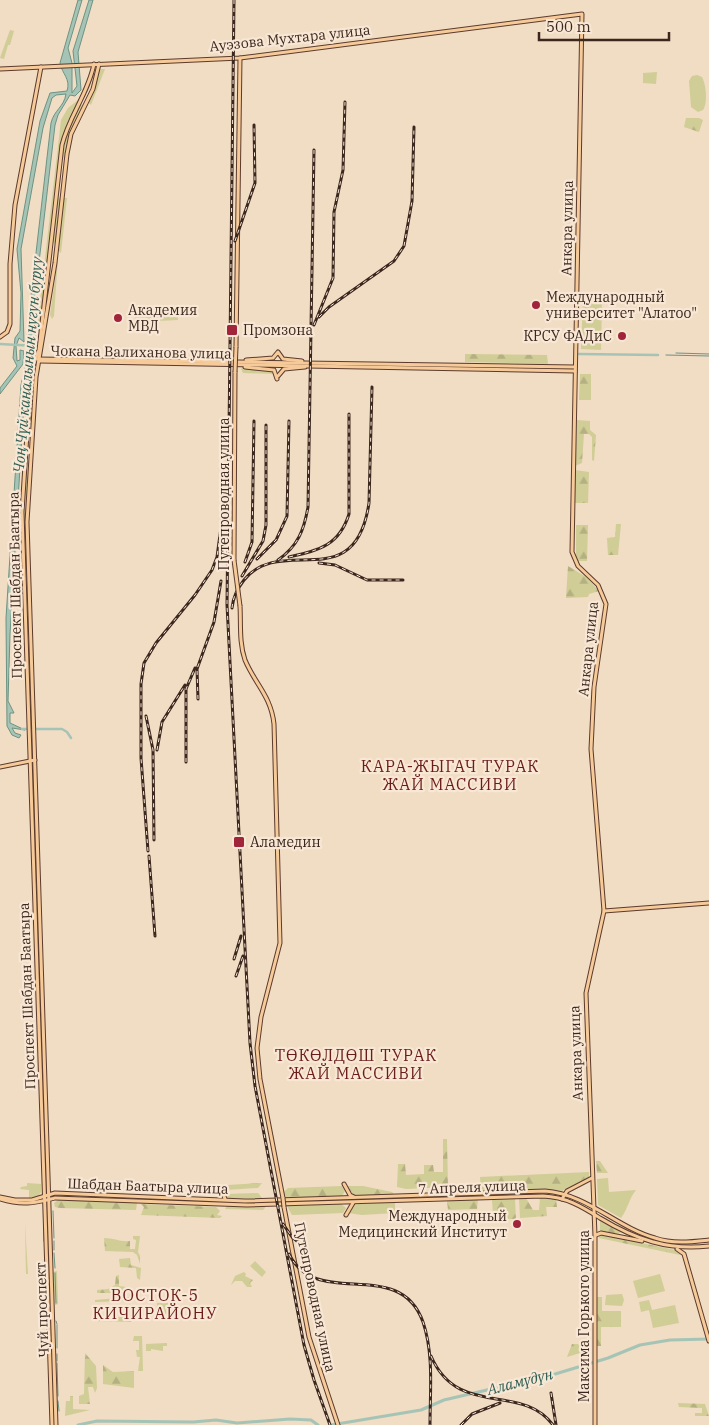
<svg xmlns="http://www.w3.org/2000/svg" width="709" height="1425" viewBox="0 0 709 1425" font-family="'IBM Plex Serif',serif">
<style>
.green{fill:#d0cd96}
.forest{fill:url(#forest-firs)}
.water{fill:#a6c4b6;stroke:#6c9383}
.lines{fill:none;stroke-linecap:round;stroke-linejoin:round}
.stream{stroke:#6c9383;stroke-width:1}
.canal{stroke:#a6c4b6;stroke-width:2.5}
.river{stroke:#a6c4b6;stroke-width:3}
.major-casing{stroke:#5b3b2d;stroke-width:5}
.major{stroke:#f6ca99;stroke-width:3}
.rail-casing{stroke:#3c271e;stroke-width:3}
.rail{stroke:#f8e7d4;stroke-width:1;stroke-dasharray:4;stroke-linecap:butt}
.major-bridge-casing{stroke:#5b3b2d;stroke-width:5;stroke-linecap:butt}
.major-bridge{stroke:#f6ca99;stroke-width:3}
.poi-dot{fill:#a0243a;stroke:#f8e7d4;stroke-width:2}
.labels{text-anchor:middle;stroke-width:4.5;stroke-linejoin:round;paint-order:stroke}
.street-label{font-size:14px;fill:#3c271e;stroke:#f8e7d4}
.poi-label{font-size:14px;fill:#3c271e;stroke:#f8e7d4;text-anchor:start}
.water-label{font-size:15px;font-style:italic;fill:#2c5d51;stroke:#f8e7d4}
.quarter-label{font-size:16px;letter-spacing:1px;fill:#6b1d1a;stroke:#f8e7d4}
</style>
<defs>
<pattern id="forest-firs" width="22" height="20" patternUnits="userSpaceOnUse" patternTransform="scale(1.25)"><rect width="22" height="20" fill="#d0cd96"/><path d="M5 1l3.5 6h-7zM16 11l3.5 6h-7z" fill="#b4b081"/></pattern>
</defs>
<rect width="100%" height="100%" fill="#f1dcc4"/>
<g class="green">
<path d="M10,30L14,31L10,45H8L4,59L0,58Z"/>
<path d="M100,69H105L91,105L88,102Z"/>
<path d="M697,75L702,77C706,84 708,103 703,110L698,112L691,107L689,81L692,76Z"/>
<path d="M83,96L64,132L53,203L41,327H37L61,120L68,108Z"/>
<path d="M83,104L70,134L63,160C60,146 70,112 83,104Z"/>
<path d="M58,198L61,199L55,244L53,242Z"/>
<path d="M63,198H67L61,253L58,250Z"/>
<path d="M593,294H600L602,299L601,350L581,349L583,299L592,298Z"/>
<path d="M154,306V322L135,320L136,309Z"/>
<path d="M157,307H178V320L157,321Z"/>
<path d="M243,367L272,370L275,374L243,373L241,369Z"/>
<path d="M608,1178L609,1192L636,1190C629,1198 628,1209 621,1218L598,1205L597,1179Z"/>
<path d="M27,1183L41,1184V1192L38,1197L29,1198V1190L20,1189L21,1187L27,1186Z"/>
<path d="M258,1193L263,1199L225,1198L226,1194Z"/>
<path d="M538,1193L562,1196L481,1195Z"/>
<path d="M56,1195L218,1201V1202L56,1196Z"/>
<path d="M475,1195L286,1203V1201Z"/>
<path d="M395,1202V1213L362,1215L348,1213L353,1204Z"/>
<path d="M341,1204L346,1208L343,1213L292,1215L287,1206Z"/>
<path d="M227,1206L265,1207V1208L263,1210L225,1209Z"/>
<path d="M25,1224L28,1274H26Z"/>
<path d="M255,1261L266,1272L262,1277L250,1266Z"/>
<path d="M57,1271L58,1304L55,1305L53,1272Z"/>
<path d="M660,1274L665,1291L638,1298L633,1281Z"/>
<path d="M622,1294L624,1300L622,1306L605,1305L606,1295Z"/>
<path d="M649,1300L652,1310L675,1305L679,1323L653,1328L649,1310L641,1312L639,1302Z"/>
<rect x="157" y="1303" width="14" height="11"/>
<path d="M134,1336H142L143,1371H138L140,1357H137L136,1350H139V1341H133Z"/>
<path d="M167,1343V1346H163V1351L151,1349V1351H146V1344Z"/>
</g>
<g class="forest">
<path d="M657,72L656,84L643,83V73Z"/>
<path d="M686,118H699L703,120L699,132L684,127Z"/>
<path d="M58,258L54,316L52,319L50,315Z"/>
<path d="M465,354L547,355L548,364L465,362Z"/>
<path d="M580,374H591V400H579Z"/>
<path d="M33,378L34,379L31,420L29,419Z"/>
<path d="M577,420L590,421V430L596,435L594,461L592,460V437L589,434H584L582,463L575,466Z"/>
<path d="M28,462L26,520L24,521L27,463Z"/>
<path d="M575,470L589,472L588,503H575Z"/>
<path d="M616,524H621L618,555H608L607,538L615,537Z"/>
<path d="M576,525H588L587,561H578L576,557Z"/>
<path d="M568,566L586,577L599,591L589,594L588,597L566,598Z"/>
<path d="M29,689L31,690L33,758H31Z"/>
<path d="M33,764L36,835H35L31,765Z"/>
<path d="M443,1139H447L448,1187L406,1189L397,1187L398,1164H405L406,1175L424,1174V1165H433L434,1172H443Z"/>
<path d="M596,1161H600L608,1173H597Z"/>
<path d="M589,1172V1177L562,1191L537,1189L481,1191L480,1177Z"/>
<path d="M262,1183L258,1188L225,1190L228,1185Z"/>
<path d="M342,1186L345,1191L342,1196L286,1198L284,1192L288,1188Z"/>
<path d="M347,1186H363L392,1192L394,1194L355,1196Z"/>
<path d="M519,1198H526L533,1210H539L540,1198L556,1199L557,1207H546L547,1216L520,1218Z"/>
<path d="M478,1199L477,1209L448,1210L447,1201Z"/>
<path d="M515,1199L516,1219H500L493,1214L492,1200Z"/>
<path d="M58,1200L137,1203L136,1210L60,1208L55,1207L54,1203Z"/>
<path d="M141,1204L216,1207L220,1211L217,1215L222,1216L220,1218L141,1215L144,1207Z"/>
<path d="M600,1221L622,1232L617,1234L600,1231Z"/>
<path d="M599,1234L680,1251V1255L599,1238Z"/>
<path d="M133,1236H140L138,1252L140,1256V1264L137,1255L133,1252L105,1251L104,1238C114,1238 120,1242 130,1241V1249H135L136,1240L133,1239Z"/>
<path d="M130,1258L131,1265L141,1268L140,1280L137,1278L136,1268L120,1267L119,1259Z"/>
<path d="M244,1272L246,1274L245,1276L253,1280L250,1283L252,1287H247L242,1281H235L231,1285L235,1276Z"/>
<path d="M119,1275V1286L126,1287L127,1290H113V1293H97V1290L108,1289L115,1285L116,1276Z"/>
<path d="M137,1291L139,1294L126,1301L95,1302V1300L129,1297L130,1292Z"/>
<path d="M597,1297H602V1311H621V1327H601V1346H597Z"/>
<path d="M94,1317H124L132,1322L94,1321Z"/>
<path d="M572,1344H578L582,1348L589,1346L590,1350L567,1357Z"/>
<path d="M85,1353L96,1366L97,1388L95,1393L93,1387H88L90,1404H79V1396L84,1394Z"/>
<path d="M103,1365L113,1372L134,1371V1388L103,1384Z"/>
<path d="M70,1396H73V1409L90,1410L65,1416L66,1401H70Z"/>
<path d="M678,1403L705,1404L709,1416H695V1413H702V1408L679,1407Z"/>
</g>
<path class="water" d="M78,0H82L68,48L72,63V93L77,86L73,51L89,0H93L78,52L81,90L75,96L70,95L58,115L55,125L34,305L35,342L34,351L27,363L25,384L10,634L8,701L14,713H10V723L25,730L12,728L15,733L21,735L19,738L12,735L7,726L6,618L21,385L28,354L30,305L51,123C54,110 64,107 66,94L56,95L52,98L43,128L21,249L24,342L19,338L16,346L17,361L20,360V350L24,351L23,364L0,394V388L17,366L13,358L15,338L20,331L21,293L17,249L40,121L50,93L67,91C71,79 62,74 60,63Z"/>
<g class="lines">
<g class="stream">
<path d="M676,353L709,354"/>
<path d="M666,355L709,356"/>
<path d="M53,1211L54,1238"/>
<path d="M44,1223V1241"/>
<path d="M54,1241V1250"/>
<path d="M45,1250V1256"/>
<path d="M54,1253L55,1268"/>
<path d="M45,1260V1270"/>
<path d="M55,1273L56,1303"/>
<path d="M45,1275L46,1296"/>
<path d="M46,1306L47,1324"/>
<path d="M56,1321L57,1324"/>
<path d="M57,1325V1348"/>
<path d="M47,1334L48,1350"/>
<path d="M57,1354V1361"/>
<path d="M57,1363L58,1396"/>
<path d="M49,1367V1383"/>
<path d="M58,1401L59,1411"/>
</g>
<g class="canal">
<path d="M0,344L37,346"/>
<path d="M579,354L658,355"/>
<path d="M22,729H62L67,732L71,738"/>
</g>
<g class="river">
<path d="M78,1425L97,1421L193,1422L216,1420L237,1423L290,1419L311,1420L318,1425"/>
<path d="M331,1425L421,1410L444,1400L517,1383L531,1377L542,1378L608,1358L640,1345L670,1340L709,1339"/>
</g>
<g class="major-casing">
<g id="major">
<path d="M0,69L240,58L582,14L572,552L578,566L598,585L606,604L594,687L591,749L604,911L586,993L595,1236V1425"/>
<path d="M0,337L7,332L10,324V264L15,205L41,67"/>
<path d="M236,347L240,58"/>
<path d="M38,359L575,367"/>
<path d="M246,360L273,358L278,352L283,359L302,361"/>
<path d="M39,361L575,371"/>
<path d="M245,367L274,370L277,379"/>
<path d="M278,376L284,369L305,367"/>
<path d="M234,560L235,372"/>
<path d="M240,606C241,624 239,643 245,660C255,684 271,696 274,724L280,943L261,1017L257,1048L260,1079L283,1198"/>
<path d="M0,767L35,760"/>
<path d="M604,911L709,903"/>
<path d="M344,1184L350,1195L354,1197"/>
<path d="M0,1197L15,1200H32L55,1193L245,1201L545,1191C587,1194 616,1227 655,1238C673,1244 690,1242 709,1240"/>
<path d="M0,1199C22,1206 34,1203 55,1198L247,1205L543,1196C566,1197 581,1206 600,1218C635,1239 668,1251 709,1246"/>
<path d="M225,1199L224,1196L226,1192"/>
<path d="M562,1199L567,1191L592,1178"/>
<path d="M284,1207L309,1337L338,1425"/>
<path d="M346,1215L353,1203"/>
<path d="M596,1235L601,1233L642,1241"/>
<path d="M677,1249L684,1254L709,1341"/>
<path d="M52,1425L22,512L31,371L39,350L62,145C69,116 88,94 94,64"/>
<path d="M56,1425L27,522L36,377L55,263L67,154L71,134L93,89L99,64"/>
</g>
</g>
<use href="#major" class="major"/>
<g class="rail-casing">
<g id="rail">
<path d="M234,0L227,605L250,1043L255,1086L304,1345L314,1380L330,1425"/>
<path d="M235,241L255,183L254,125"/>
<path d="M319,317L329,307L394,261L404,246L412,201L414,127"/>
<path d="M314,325L333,278L334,212L343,170L345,102"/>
<path d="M289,557C319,550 339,546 349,514V414"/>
<path d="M257,559L276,540L287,516L289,421"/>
<path d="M278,560C298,546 304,530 308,507L314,150"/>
<path d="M245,562L252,542L254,421"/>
<path d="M319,563L335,565L367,580H403"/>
<path d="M242,576L263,541L266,525V425"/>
<path d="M232,608C233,597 237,589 244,580C282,533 355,598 369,503L372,387"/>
<path d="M198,699L197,669L214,622L221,581"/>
<path d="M146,716L153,750L154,840"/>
<path d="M157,750L162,722L185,685"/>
<path d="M186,762V689L195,668"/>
<path d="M148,851L141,758V684L144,663L156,643L195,595L212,570L217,557L222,520"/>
<path d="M149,856L155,936"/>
<path d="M234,959L241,936"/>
<path d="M236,976L243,956"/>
<path d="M283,1224L292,1237L307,1249"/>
<path d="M289,1254C317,1311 399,1255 423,1322C434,1354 430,1392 430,1425"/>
<path d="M431,1356C458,1419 521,1382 553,1425"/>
<path d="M551,1393L556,1425"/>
<path d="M461,1425L472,1414L500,1403"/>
</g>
</g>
<use href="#rail" class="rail"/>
<g class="major-bridge-casing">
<g id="major-bridge">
<path d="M235,372L236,347"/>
<path d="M234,560L240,606"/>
<path d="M283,1198L284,1207"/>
</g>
</g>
<use href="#major-bridge" class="major-bridge"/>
</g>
<g class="poi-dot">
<circle cx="536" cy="305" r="5"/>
<circle cx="118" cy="318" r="5"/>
<rect x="226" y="324" width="12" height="12" rx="2.5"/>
<circle cx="622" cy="336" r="5"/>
<rect x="233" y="836" width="12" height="12" rx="2.5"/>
<circle cx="517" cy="1224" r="5"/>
</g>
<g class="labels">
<g class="street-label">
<text transform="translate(290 38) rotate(-6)" y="5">Ауэзова Мухтара улица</text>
<text transform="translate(567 228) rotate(-89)" y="5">Анкара улица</text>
<text transform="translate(141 352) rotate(1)" y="5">Чокана Валиханова улица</text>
<text transform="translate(224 494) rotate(-90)" y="5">Путепроводная улица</text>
<text transform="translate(15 585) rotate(-91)" y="5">Проспект Шабдан Баатыра</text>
<text transform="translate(588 649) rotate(-84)" y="5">Анкара улица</text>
<text transform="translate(27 996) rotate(-92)" y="5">Проспект Шабдан Баатыра</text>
<text transform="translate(576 1053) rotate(-92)" y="5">Анкара улица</text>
<text transform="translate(148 1186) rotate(2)" y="5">Шабдан Баатыра улица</text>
<text transform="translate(472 1187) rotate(-2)" y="5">7 Апреля улица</text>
<text transform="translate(315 1297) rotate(78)" y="5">Путепроводная улица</text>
<text transform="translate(42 1310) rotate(-92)" y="5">Чуй проспект</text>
<text transform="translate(584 1316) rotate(-90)" y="5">Максима Горького улица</text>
</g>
<g class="poi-label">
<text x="546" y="302">Международный<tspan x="546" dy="16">университет "Алатоо"</tspan></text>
<text x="128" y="315">Академия<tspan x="128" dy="16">МВД</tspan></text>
<text x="243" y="335">Промзона</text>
<text x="612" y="341" text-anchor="end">КРСУ ФАДиС</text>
<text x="250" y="847">Аламедин</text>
<text x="507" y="1221" text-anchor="end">Международный<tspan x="507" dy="16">Медицинский Институт</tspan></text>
</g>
<g class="water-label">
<text transform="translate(28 365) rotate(-85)" y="5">Чоң Чүй каналынын нугун буруу</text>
<text transform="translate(520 1382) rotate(-14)" y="5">Аламүдүн</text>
</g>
<g class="quarter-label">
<text x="450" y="772">КАРА-ЖЫГАЧ ТУРАК<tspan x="450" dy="18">ЖАЙ МАССИВИ</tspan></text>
<text x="356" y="1061">ТӨКӨЛДӨШ ТУРАК<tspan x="356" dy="18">ЖАЙ МАССИВИ</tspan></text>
<text x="155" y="1301">ВОСТОК-5<tspan x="155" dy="18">КИЧИРАЙОНУ</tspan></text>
</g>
</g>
<path d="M539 32v8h130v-8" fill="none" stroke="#3c271e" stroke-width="2.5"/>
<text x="546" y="32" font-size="15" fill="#3c271e" stroke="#f8e7d4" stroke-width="4" paint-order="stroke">500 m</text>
</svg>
